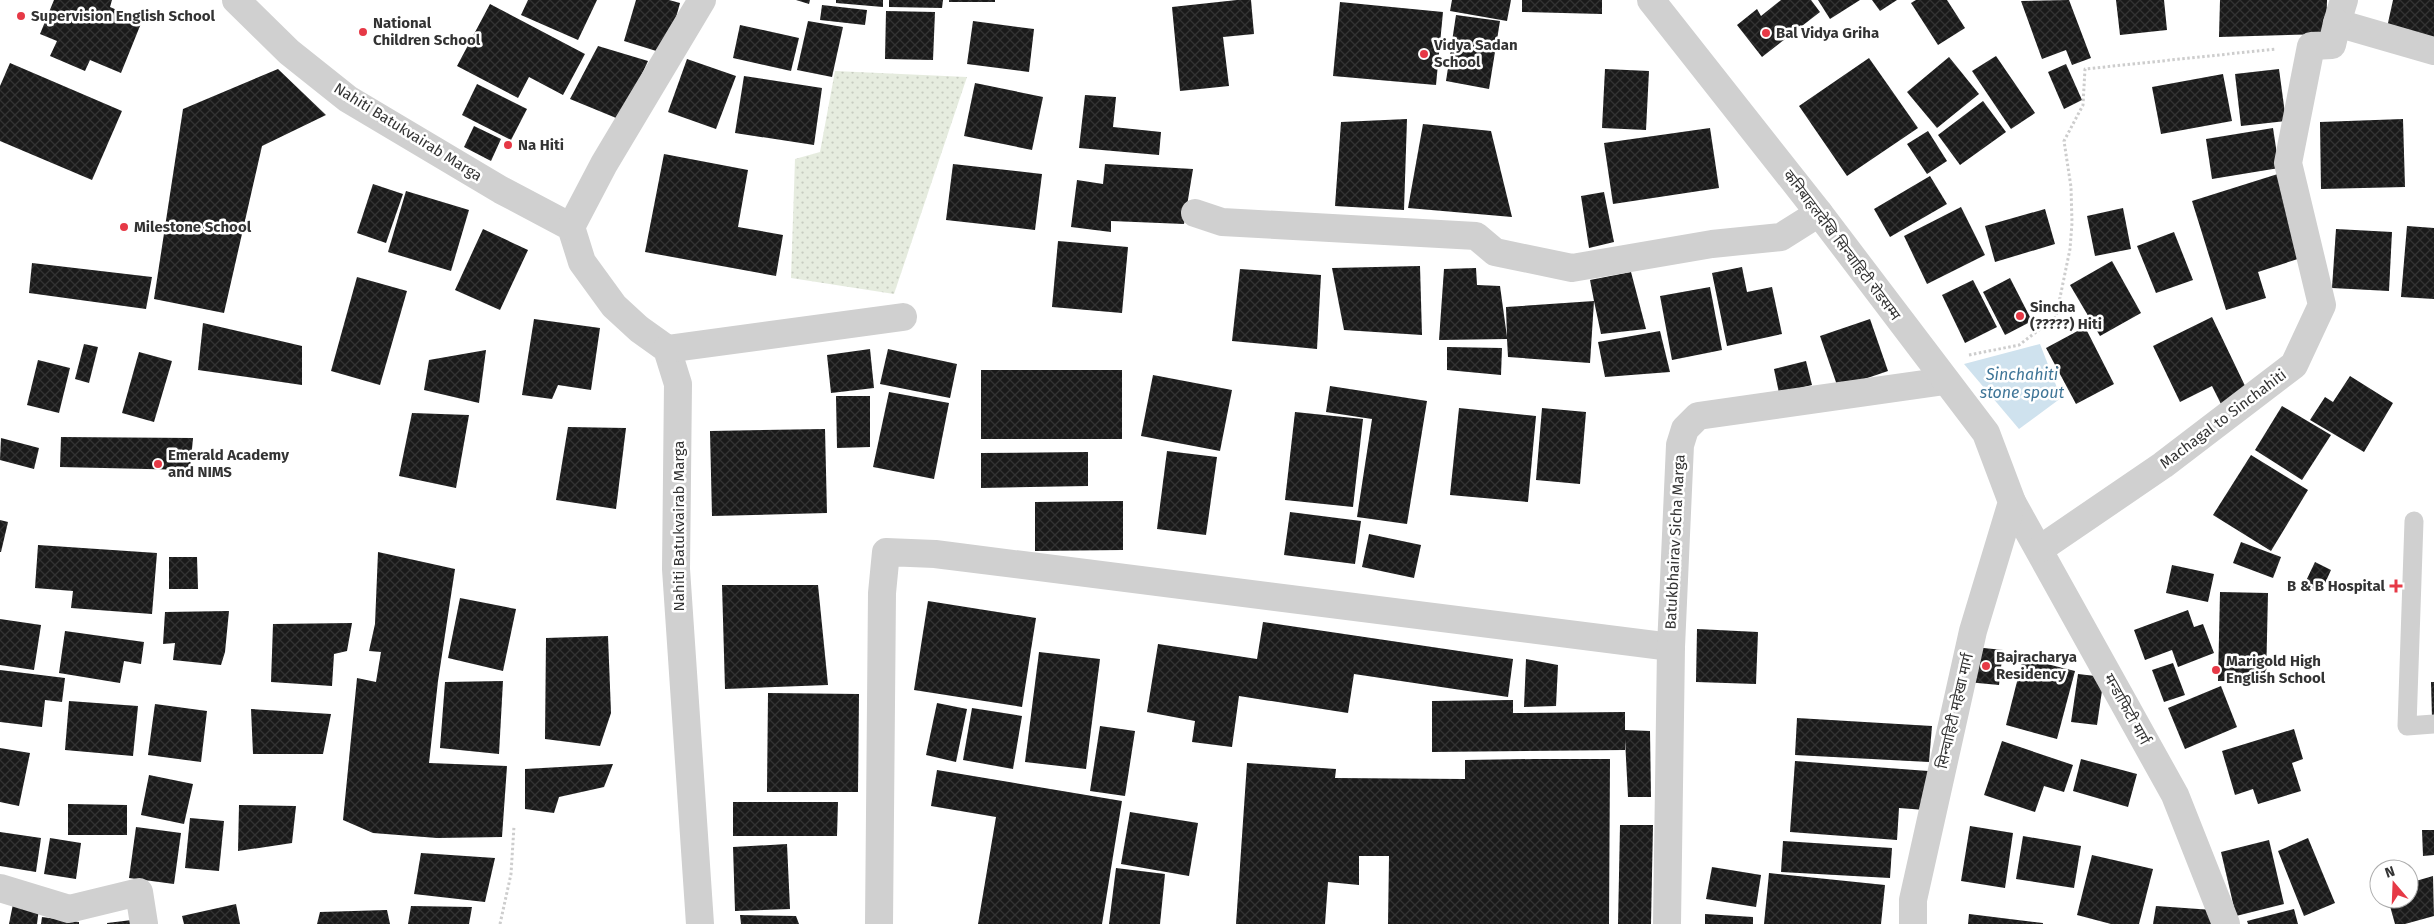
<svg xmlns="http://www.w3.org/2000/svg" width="2434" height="924" viewBox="0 0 2434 924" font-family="'Fira Sans','Noto Sans Devanagari',sans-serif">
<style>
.park{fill:url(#park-dots)}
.water{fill:#cfe2ee}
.building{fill:url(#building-cross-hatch)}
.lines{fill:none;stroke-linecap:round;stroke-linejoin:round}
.path{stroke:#cdcdcd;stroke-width:3;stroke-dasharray:2.5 2.5;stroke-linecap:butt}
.service{stroke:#d0d0d0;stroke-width:19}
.minor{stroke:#d0d0d0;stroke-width:28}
.tertiary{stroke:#d0d0d0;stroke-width:28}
.poi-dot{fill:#e63946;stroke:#fff;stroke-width:2}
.labels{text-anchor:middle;stroke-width:5;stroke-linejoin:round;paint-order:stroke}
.poi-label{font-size:15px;font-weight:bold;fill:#333;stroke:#fff;text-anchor:start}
.street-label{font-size:15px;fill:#333;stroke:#fff}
.water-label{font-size:16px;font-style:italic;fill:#3f7597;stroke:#fff}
</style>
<defs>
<pattern id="park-dots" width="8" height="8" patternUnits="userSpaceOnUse" patternTransform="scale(1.25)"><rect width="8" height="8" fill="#e6ecdf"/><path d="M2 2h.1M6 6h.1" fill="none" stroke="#c6cbc0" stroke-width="1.8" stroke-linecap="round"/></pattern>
<pattern id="building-cross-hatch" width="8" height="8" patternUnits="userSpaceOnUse" patternTransform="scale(1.25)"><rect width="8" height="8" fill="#1a1a1a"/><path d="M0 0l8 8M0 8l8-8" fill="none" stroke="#333"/></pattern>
</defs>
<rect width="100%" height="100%" fill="#fff"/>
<path class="park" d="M835,71L967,77L894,294L791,278L795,159L820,152Z"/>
<path class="water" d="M2040,344L2061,398L2019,429L1964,364Z"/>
<g class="building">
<path d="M54,0H112L110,7L142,21L121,73L90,60L85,71L50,56L57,41L40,34Z"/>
<path d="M528,0H597L578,40L521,15Z"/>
<path d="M636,0H669L680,3L666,54L624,41Z"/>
<path d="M796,0H810L809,4Z"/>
<path d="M836,0H883V7L836,3Z"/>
<path d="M889,0H943L942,8L889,7Z"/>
<rect x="949" y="0" width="46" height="2"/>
<path d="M1237,0H1251L1254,34L1223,37L1229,86L1180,91L1172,7Z"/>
<path d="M1452,0H1511L1507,21L1450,11Z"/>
<path d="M1522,0H1602V14L1522,12Z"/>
<path d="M1781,0H1811L1820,12L1762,57L1737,25L1757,9L1761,16Z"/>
<path d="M1818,0H1860L1830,19Z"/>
<path d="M1872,0H1897L1880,11Z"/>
<path d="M1916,0H1947L1965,28L1938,45L1911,3Z"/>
<path d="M2069,0L2091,58L2072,65L2066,50L2042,59L2021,1Z"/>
<path d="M2116,0H2164L2167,30L2120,35Z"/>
<path d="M2220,0H2327L2326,34L2219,37Z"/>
<path d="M2393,0H2434V42L2386,32Z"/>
<path d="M1340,2L1443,12L1436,85L1333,76Z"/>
<path d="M490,4L585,54L563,95L529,77L518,98L457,66Z"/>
<path d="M822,5L867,10L865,25L820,20Z"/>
<path d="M886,11L935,12L933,60L885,59Z"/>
<path d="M1456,15L1500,21L1489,89L1446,81Z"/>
<path d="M808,21L843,27L832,77L797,70Z"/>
<path d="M973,21L1034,29L1029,72L967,64Z"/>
<path d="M740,25L799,38L791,71L733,58Z"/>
<path d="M598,46L648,61L621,120L570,99Z"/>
<path d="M1996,56L2035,113L2011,129L1972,71Z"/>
<path d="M1949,57L1979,94L1937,128L1907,92Z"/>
<path d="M1869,58L1918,128L1847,176L1799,106Z"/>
<path d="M687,59L736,76L716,129L668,112Z"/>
<path d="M10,63L122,111L92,180L0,141V86Z"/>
<path d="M2066,64L2082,100L2064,109L2048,72Z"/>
<path d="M278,69L326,115L262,146L224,313L154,299L183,109Z"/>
<path d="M1605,69L1649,71L1646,130L1602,128Z"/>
<path d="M2279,69L2286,121L2241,126L2235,74Z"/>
<path d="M2223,74L2232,121L2161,134L2152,87Z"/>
<path d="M744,76L822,88L814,145L735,133Z"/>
<path d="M975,83L1043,97L1032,150L964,136Z"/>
<path d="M477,84L527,109L511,140L462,115Z"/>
<path d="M1085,95L1116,97L1113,127L1161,132L1159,155L1079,148Z"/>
<path d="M1983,101L2006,132L1960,165L1938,135Z"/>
<path d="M1407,119L1404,210L1335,206L1341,122Z"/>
<path d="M2403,119L2405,187L2321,189L2320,122Z"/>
<path d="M1423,124L1491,131L1512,217L1408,208Z"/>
<path d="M474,126L501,139L491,161L464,147Z"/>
<path d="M1710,128L1719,188L1613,204L1604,143Z"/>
<path d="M2273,128L2279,168L2212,179L2206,139Z"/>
<path d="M1928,131L1947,161L1927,174L1907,144Z"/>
<path d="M664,154L748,170L738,227L783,235L776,276L645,252Z"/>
<path d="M953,164L1042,174L1035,230L946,220Z"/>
<path d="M1105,164L1193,169L1184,224L1111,221V232L1071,227L1077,180L1103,184Z"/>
<path d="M2281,173L2307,256L2258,272L2266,298L2226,310L2192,201Z"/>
<path d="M1930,176L1947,204L1890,237L1874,209Z"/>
<path d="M373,184L403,194L386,243L357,233Z"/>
<path d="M406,191L469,210L451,271L388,252Z"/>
<path d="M1604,192L1614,242L1589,248L1581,196Z"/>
<path d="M1961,207L1985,255L1927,284L1904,236Z"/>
<path d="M2123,208L2131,249L2095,256L2087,216Z"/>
<path d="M2045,209L2055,244L1995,262L1985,226Z"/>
<path d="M2407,226L2434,228V299L2401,297Z"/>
<path d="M483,229L528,250L500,310L455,290Z"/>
<path d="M2336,229L2392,232L2389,291L2332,288Z"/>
<path d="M2174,232L2193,280L2156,293L2137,246Z"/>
<path d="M1058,241L1128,247L1122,313L1052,307Z"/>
<path d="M2112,261L2141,313L2100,336L2070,285Z"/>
<path d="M32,263L152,277L146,309L29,293Z"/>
<path d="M1420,266L1422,335L1344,330L1332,268Z"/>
<path d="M1742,267L1747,292L1772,287L1782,334L1727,346L1712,273Z"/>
<path d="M1476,268L1477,285L1500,286L1507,337L1506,307L1594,301L1590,280L1631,272L1646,329L1601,334L1594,301L1590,363L1508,357L1507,339L1439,340L1444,269Z"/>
<path d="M1240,269L1321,275L1317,349L1232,341Z"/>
<path d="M357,277L407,291L380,385L331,371Z"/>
<path d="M2010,278L2032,321L2005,335L1983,292Z"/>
<path d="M1973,280L1997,327L1965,343L1942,295Z"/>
<path d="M1710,287L1722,350L1672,360L1660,296Z"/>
<path d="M2212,317L2247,390L2221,404L2212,386L2180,402L2153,346Z"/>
<path d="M534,319L600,328L591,390L558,385L552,399L522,395Z"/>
<path d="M1870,319L1888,371L1838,388L1820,336Z"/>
<path d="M203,323L302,346V385L198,370Z"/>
<path d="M2085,327L2114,384L2076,404L2046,348Z"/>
<path d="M1660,331L1670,372L1605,377L1598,342Z"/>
<path d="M84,344L98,347L89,383L75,379Z"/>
<path d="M1447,347L1502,348L1501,375L1447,370Z"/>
<path d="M870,349L874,388L831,393L827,355Z"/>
<path d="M888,349L957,364L950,398L880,384Z"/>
<path d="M486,350L479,403L424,390L429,360Z"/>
<path d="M139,352L172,361L154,422L122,413Z"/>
<path d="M38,360L70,368L59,413L27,405Z"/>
<path d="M1806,361L1812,385L1779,393L1774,369Z"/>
<rect x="981" y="370" width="141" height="69"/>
<path d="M1153,375L1232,390L1220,451L1141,436Z"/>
<path d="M2350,376L2393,403L2364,452L2310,420L2325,397L2333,402Z"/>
<path d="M1330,386L1427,401L1407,524L1357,517L1372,419L1326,412Z"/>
<path d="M889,392L949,403L934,479L873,467Z"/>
<path d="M836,396H870V447L837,448Z"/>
<path d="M2282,406L2331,435L2302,480L2255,450Z"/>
<path d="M1459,408L1536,416L1528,502L1450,495Z"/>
<path d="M1542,408L1586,412L1580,484L1536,480Z"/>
<path d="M1295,412L1363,419L1353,507L1285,500Z"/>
<path d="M412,413L469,415L456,488L399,476Z"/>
<path d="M568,427L626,428L616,509L556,500Z"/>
<path d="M825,429L827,513L712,516L710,431Z"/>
<path d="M61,437L193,438L190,470L60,467Z"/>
<path d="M1,438L39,448L34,469L0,460Z"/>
<path d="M1167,451L1217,457L1206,535L1157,529Z"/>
<path d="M1088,452V486L981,488V453Z"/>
<path d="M2251,455L2308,490L2271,551L2213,515Z"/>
<path d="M1123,501V550L1035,551V502Z"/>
<path d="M1290,512L1361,521L1355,564L1284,555Z"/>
<path d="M0,520L8,522L1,552H0Z"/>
<path d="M1369,534L1421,545L1414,578L1362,567Z"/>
<path d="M2241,542L2281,557L2273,578L2233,563Z"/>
<path d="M38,545L157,553L152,614L71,608L73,591L35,588Z"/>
<path d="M378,552L455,569L438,681L429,763L507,766L502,837L437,838L373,833L343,820L357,678L376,682L381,652L369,651L375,624Z"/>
<path d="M169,557H197L198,589H169Z"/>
<path d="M2315,562L2331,570L2321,592L2304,585Z"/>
<path d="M2172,565L2214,574L2208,602L2166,593Z"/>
<path d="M722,585H818L828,685L725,689Z"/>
<path d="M2220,592L2268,593L2266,681H2218Z"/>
<path d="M460,598L516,609L503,671L448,658Z"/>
<path d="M928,601L1036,618L1022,707L914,690Z"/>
<path d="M2188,610L2194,627L2203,624L2214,653L2178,667L2172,650L2145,660L2134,630Z"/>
<path d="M229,611L225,652L221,665L173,660L175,643L163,644L165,612Z"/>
<path d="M0,619L41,625L34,670L0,665Z"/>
<path d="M1263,622L1513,659L1508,697L1354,674L1348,713L1239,696L1232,747L1192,742L1195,721L1147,712L1158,644L1257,659Z"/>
<path d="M352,623L347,651L334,654L332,686L271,682L273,624Z"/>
<path d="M1697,629L1758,632L1756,684L1696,682Z"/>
<path d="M65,631L144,642L141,664L124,661L120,683L59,673Z"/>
<path d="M608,636L611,713L600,746L545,739L546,638Z"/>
<path d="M1974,647L2003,650L1999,685L1967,682Z"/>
<path d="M1039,652L1100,659L1086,769L1025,762Z"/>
<path d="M2023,658L2075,671L2057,739L2006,725Z"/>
<path d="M1526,659L1558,665L1556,706L1524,707Z"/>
<path d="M2173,663L2185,695L2164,702L2152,670Z"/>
<path d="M0,670L65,678L62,702L45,700L42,727L0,722Z"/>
<path d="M2078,674L2104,677L2097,725L2071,722Z"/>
<path d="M503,681L499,754L440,748L445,682Z"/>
<path d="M2431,682H2434V718H2432Z"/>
<path d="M2221,686L2237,727L2185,749L2168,708Z"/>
<path d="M768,693L859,694L858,792H767Z"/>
<path d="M1513,700V713L1625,712V730L1650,731L1651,797H1628L1625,739V750L1432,752V701Z"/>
<path d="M69,701L138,706L133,756L65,750Z"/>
<path d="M937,703L967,709L956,762L926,755Z"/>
<path d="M155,704L207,711L201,762L148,755Z"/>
<path d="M972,708L1022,716L1013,769L963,760Z"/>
<path d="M251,709L331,714L323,754H253Z"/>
<path d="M1797,718L1932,726L1929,762L1795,755Z"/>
<path d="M1100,726L1135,731L1125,796L1090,791Z"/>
<path d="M2294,729L2303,759L2292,763L2301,791L2258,804L2253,789L2235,795L2222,751Z"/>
<path d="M2002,741L2073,765L2064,792L2044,786L2035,812L1984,795Z"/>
<path d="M0,748L30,753L19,806L0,802Z"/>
<path d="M1534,759H1610L1609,924H1388L1389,856H1359V885L1328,882L1325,924H1236L1247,763L1336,769L1335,778L1465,779V760Z"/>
<path d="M2081,759L2137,774L2128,807L2073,791Z"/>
<path d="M1795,761L1928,771L1925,810L1899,808L1897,840L1790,832Z"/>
<path d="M613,764L604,787L559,797L554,813L525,809V769Z"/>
<path d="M937,770L1122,801L1102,924H978L996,817L931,806Z"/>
<path d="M149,775L193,784L184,824L141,815Z"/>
<path d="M733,802H838L837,836H733Z"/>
<path d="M68,804L127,805V835H68Z"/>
<path d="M239,805L296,806L292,843L238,851Z"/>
<path d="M1130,812L1198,823L1189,876L1121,864Z"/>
<path d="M190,818L224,821L219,871L185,868Z"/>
<path d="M1620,825H1653L1651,924H1618Z"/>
<path d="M1970,826L2013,833L2005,888L1961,881Z"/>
<path d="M136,827L181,833L174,884L129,878Z"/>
<path d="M2422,830H2434V855L2423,856Z"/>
<path d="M0,832L41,838L36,872L0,866Z"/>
<path d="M2023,836L2081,846L2074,888L2016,879Z"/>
<path d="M50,838L81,843L76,879L44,874Z"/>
<path d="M2308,838L2335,903L2304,916L2278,851Z"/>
<path d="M2269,840L2284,904L2236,916L2221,852Z"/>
<path d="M1783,841L1892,848L1890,878L1781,872Z"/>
<path d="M787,844L790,909L735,911L733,847Z"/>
<path d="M421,853L495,858L485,902L414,894Z"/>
<path d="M2092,855L2153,869L2139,924H2111L2077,915Z"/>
<path d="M1712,867L1761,875L1756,907L1706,899Z"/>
<path d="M1116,868L1165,874L1160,924H1109Z"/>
<path d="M1769,873L1885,885L1881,924H1764Z"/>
<path d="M2433,876L2434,916L2405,924H2395L2388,899H2409V883Z"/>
<path d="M13,904L39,908L37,924H9Z"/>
<path d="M236,904L240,924H184L182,916Z"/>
<path d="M411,906L472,907L469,924H408Z"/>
<path d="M2156,906L2213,910L2217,924H2153Z"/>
<path d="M2294,909L2298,924H2248L2247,921Z"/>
<path d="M387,910L390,924H317L320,912Z"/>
<path d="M1705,914L1753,917V924H1705Z"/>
<path d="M1969,914L2043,923V924H1968Z"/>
<path d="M740,915L796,916L799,924H741Z"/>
<path d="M42,917L79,922V924H41Z"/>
<path d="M132,920L133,924H107V923Z"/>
</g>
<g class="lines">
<g class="path">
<path d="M1969,355L2019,345L2056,317L2070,249L2072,223L2071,187L2064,141L2083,105L2085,69L2276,49"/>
<path d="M500,924L511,874L514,826"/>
</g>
<path class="service" d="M2414,521L2407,726L2434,724"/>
<g class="minor">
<path d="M236,0L289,52L348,99L501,190L571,227L582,262L614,306L639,329L667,349L678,384L676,569L700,924"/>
<path d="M2344,0L2337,23L2434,51"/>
<path d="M1195,213L1222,222L1476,236L1495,252L1572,268L1712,244L1781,237L1819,213"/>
<path d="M571,227L604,164L702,0"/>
<path d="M667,349L903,317"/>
<path d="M2012,502L2175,795L2226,924"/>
<path d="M2040,549L2163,465L2294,365L2322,305L2288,163L2311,46L2332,45L2337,23"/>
<path d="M0,888L69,909L139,892L144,924"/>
<path d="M879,924L882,593L886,552L935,554L1671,647"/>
<path d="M1667,924L1671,647L1680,445L1685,429L1698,416L1945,381"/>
</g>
<path class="tertiary" d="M1651,0L1819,213L1986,433L2012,502L1973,631L1913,900V924"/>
</g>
<g class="poi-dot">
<circle cx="21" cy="16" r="5"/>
<circle cx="363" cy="32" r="5"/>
<circle cx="1766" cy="33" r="5"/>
<circle cx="1424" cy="54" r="5"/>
<circle cx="508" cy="145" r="5"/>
<circle cx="124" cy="227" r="5"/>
<circle cx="2020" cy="316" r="5"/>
<circle cx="158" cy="464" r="5"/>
<path d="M2393.5 578.5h5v5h5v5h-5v5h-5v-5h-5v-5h5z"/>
<circle cx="1986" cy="666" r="5"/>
<circle cx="2216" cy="670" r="5"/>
</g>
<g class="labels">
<g class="poi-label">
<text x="31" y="21">Supervision English School</text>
<text x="373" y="28">National<tspan x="373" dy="17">Children School</tspan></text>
<text x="1776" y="38">Bal Vidya Griha</text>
<text x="1434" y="50">Vidya Sadan<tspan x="1434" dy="17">School</tspan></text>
<text x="518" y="150">Na Hiti</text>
<text x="134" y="232">Milestone School</text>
<text x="2030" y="312">Sincha<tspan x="2030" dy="17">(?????) Hiti</tspan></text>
<text x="168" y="460">Emerald Academy<tspan x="168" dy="17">and NIMS</tspan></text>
<text x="2385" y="591" text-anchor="end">B &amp; B Hospital</text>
<text x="1996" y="662">Bajracharya<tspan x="1996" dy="17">Residency</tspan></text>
<text x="2226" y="666">Marigold High<tspan x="2226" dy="17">English School</tspan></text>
</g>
<g class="street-label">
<text transform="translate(408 132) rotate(32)" y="5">Nahiti Batukvairab Marga</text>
<text transform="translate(1842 245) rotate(53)" y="5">कनिबाहलदेखि सिन्चाहिटी रोडसम्म</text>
<text transform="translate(2223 419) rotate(-37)" y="5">Machagal to Sinchahiti</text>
<text transform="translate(679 526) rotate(-90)" y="5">Nahiti Batukvairab Marga</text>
<text transform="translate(1675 542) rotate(-87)" y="5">Batukbhairav Sicha Marga</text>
<text transform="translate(2127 709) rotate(61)" y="5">मन्डाफिटी मार्ग</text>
<text transform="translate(1955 711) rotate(-77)" y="5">सिन्चाहिटी महेखा मार्ग</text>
</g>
<g class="water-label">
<text x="2022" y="380">Sinchahiti<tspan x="2022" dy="18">stone spout</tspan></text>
</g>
</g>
<g transform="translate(2394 884) rotate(341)"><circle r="24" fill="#ffffff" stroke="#adadad"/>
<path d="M0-4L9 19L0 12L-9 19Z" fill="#e63946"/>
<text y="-8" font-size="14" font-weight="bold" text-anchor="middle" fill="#333333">N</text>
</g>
</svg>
